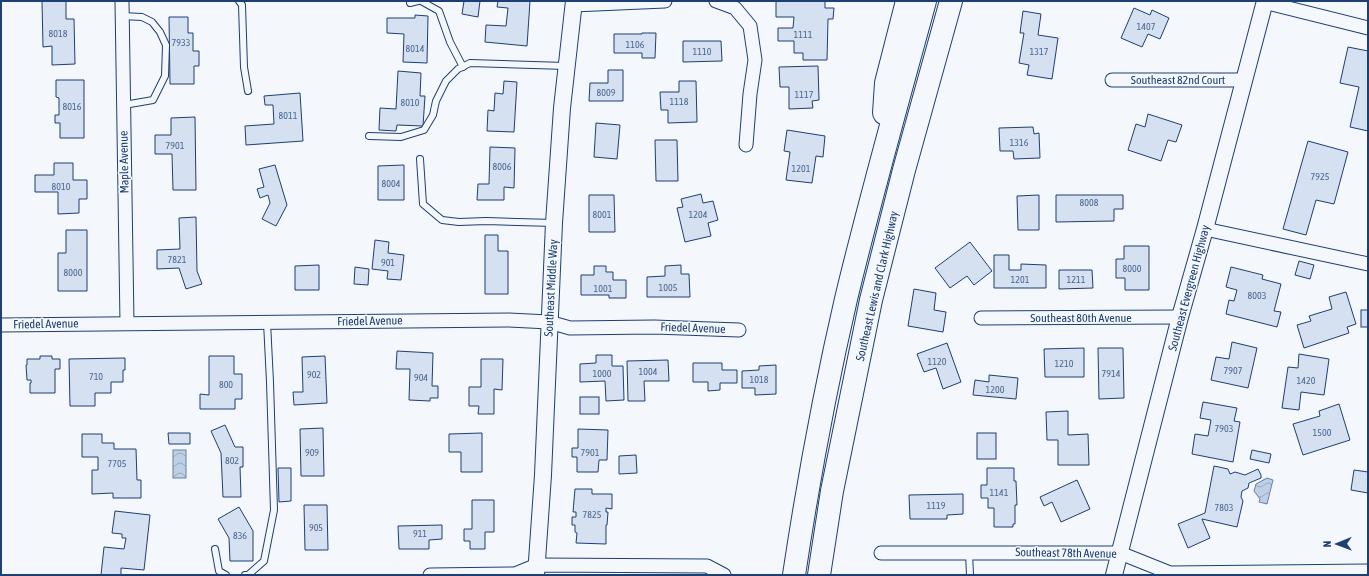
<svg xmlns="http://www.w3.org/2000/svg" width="1369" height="576" viewBox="0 0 1369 576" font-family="'Asap Condensed',sans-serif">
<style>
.water{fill:url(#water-waves);stroke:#687fa3}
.building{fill:#d5e0f0;stroke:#1d3f73}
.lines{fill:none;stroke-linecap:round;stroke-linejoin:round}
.service-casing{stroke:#1d3f73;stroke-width:8}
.minor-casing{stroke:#1d3f73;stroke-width:15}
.tertiary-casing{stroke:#1d3f73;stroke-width:18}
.motorway-casing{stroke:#1d3f73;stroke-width:24}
.service{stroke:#f4f7fb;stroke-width:6}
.minor{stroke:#f4f7fb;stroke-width:13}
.tertiary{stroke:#f4f7fb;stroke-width:16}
.motorway{stroke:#f4f7fb;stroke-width:22}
.labels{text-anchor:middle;stroke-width:3;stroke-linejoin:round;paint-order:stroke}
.number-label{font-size:10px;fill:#4b6792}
.street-label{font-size:12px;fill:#1d3f73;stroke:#f4f7fb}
</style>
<defs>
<pattern id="water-waves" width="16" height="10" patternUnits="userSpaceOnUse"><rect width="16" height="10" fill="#bed0e5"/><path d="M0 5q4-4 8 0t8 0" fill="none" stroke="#9aaabe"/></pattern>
</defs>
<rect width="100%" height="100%" fill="#f4f7fb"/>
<g class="water">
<rect x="173" y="450" width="13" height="28"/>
<path d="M1267,478L1273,480L1267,504L1259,502L1260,499L1254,491L1256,484Z"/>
</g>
<g class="building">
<path d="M42,1H66V19H74L75,64L52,65V46L43,47Z"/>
<path d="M464,1H480L478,17L462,14Z"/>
<path d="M498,1H530L527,46L485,42L486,25L506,26L508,8L497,7Z"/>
<path d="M776,1H825V8H834L833,19H828L827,60H803V53H794V41H778V28H793L794,17H776Z"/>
<path d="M1134,8L1150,15L1152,10L1169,18L1160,39L1148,34L1142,47L1121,38Z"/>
<path d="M1023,11L1041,14L1038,35L1058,38L1052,79L1027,75L1029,65L1019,63L1024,33H1020Z"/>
<path d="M415,15L428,16L427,63L403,62L404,34L387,33V18H415Z"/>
<path d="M169,17H188V33H193V51H199V66H194V84H170Z"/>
<path d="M642,33H656L655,58H642V53H614V34H642Z"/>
<path d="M683,41H721L722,61L683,62Z"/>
<path d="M1348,47L1368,51V131L1350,127L1359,87L1340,83Z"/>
<path d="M818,66L819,100L812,101L813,108L789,109V87H780L779,67Z"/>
<path d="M608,70H623V101H589L590,83H608Z"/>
<path d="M398,71L421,73L420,96H425L423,126L397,125L396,131L379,130L380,108L396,109Z"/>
<path d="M56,80H84V138H60V123H55V115H59V98L56,97Z"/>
<path d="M504,81L517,82L514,132L487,131L488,110L494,111L495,93L503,94Z"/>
<path d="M679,81H696L697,122L668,123V110H661L660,92H679Z"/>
<path d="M300,93L303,141L246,145L245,126L274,124L273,105H265L264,96Z"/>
<path d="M1148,114L1182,125L1176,142L1168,140L1161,161L1128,150L1136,124L1145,127Z"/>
<path d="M195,117L196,190H173L172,154H155V135H171V118Z"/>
<path d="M596,123L620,125L617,159L594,157Z"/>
<path d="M1033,127L1034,134L1039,133L1040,158L1014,159L1013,151H1000L999,128Z"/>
<path d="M787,130L825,136L823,157L816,156L812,183L786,180L790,152L784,151Z"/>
<path d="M655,140H677L678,181H656Z"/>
<path d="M1308,141L1348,152L1334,204L1316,200L1306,235L1283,229Z"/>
<path d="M490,147L515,148L514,188L504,187V200H477L478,184H489Z"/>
<path d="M54,163H73V180H87V199H79V213L58,214V192H35V175H54Z"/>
<path d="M275,165L287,205L276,226L262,219L270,203L268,195L260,198L257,189L264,187L259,169Z"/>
<path d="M404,165V200H378V166Z"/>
<path d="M701,194L703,203L713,201L718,220L708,223L711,236L685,242L677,208L683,207L681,199Z"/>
<path d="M589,195H614L615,232H589Z"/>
<path d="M1039,195V230H1018L1017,196Z"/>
<path d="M1056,195H1123V209H1114V221L1056,222Z"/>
<path d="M196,217L197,271L202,284L186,289L179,268L157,269V250L180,249L179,218Z"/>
<path d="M66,230H87V291H58V253H66Z"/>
<path d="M485,235H498V251H508V294H485Z"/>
<path d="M375,240L389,242L388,253L404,255L401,280L387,279L388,271L372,269Z"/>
<path d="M970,242L992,271L974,285L967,276L950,288L935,268Z"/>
<path d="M1124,246H1149V290H1125V278H1116V259H1124Z"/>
<path d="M994,255H1009V270H1021V264L1046,265V288H994Z"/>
<path d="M1299,261L1314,265L1310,279L1295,275Z"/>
<path d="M319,265V290H295V266Z"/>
<path d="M681,265V274H689L690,297H647V277L665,276V266Z"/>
<path d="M594,266H606V272H613V280H626V298H609V295H581V275H594Z"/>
<path d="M355,267L369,269L368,285L354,284Z"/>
<path d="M1231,267L1263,275L1262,279L1281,284L1274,311L1281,312L1277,327L1226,314L1229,300L1234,301L1237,290L1226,287Z"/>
<path d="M1059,270H1092L1093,288L1059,289Z"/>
<path d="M914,289L936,293L934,310L946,312L943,332L908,326Z"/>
<path d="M1346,292L1356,324L1347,327L1349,333L1304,348L1297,325L1311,321L1309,316L1332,309L1329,297Z"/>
<rect x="1361" y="310" width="7" height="17"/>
<path d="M1232,342L1257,348L1248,388L1211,380L1216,357L1229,359Z"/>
<path d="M947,343L961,382L943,389L936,368L924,372L917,354Z"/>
<path d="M1084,348V377H1045L1044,349Z"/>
<path d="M1098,348H1123L1124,398L1099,399Z"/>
<path d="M397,351L433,353L432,386H438V398H430V401L409,400L410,369H396Z"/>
<path d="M1299,354L1329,359L1324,395L1301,392L1299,410L1282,408L1288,367L1298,368Z"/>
<path d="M596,355H612V366H623L624,400L606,401L605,381L580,382V364L596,363Z"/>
<path d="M40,356H52V359H60V369H55V393H30V383H31V380H27L26,365H27V359H40Z"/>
<path d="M209,356H234V374H242V399H235V409H200V394L209,395Z"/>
<path d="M325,356L327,403L294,405L293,392H303L302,357Z"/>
<path d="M125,358V370H123V382H111V393H95V406H70L69,359Z"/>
<path d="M481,359H503L502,390L494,389V414H478L479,406H469V387H481Z"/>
<path d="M668,360L669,381H644L645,401H628L627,361Z"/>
<path d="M693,363H722V370H737V383H720V390L708,391V382H693Z"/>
<path d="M776,365V394L755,395V388H742V371L759,370V366Z"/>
<path d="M989,375L1018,378L1016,399L973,395L975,380L989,382Z"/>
<rect x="580" y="397" width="19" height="17"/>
<path d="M1203,402L1237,408L1234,421L1240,422L1233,462L1192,454L1195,434L1208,436L1211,420L1200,418Z"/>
<path d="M1339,404L1350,440L1303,455L1293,424L1320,416L1319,411Z"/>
<path d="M1068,411V435L1088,434L1089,465H1058V440H1047L1046,412Z"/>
<path d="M225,425L235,447H243V467H240L241,497H223L221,453L211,431Z"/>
<path d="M323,428L324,476H301L300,429Z"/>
<path d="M578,429L608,430L607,460H599L598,472H577V457H572V448H578Z"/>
<path d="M168,433H190V444H169Z"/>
<path d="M482,433V472H461V452H449V434Z"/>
<rect x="977" y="433" width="19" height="26"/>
<path d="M82,434H102V443H114V449H136L137,480H141V498H113V493L92,494V470H98V457H82Z"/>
<path d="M1252,450L1271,454L1269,463L1250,459Z"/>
<path d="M636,455L637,473L619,474V456Z"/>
<path d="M1214,466L1228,469L1230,474L1235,472L1245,475L1258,469L1261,475V478L1249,483L1248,488L1242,491L1241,497L1243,501L1237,527L1202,519L1210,538L1188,548L1178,524L1205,513Z"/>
<path d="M278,468H291V501L279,502Z"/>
<path d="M987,468H1014V481H1016L1017,505H1015V524H1013V527H994V508H988V498H981V485H987Z"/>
<path d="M1354,470L1368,472V493L1351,490Z"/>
<path d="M1077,480L1090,509L1061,522L1052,502L1044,506L1040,497Z"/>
<path d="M575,489H592V494H612V509L606,508V512H608L607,525H606V544L576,543L577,533L575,532V525H572V517H576V512H573Z"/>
<path d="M963,494V514L947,515V519H910L909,495Z"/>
<path d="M472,500H494V532H485V549H470V541H464V529H472Z"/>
<path d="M304,505H327L328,550H305Z"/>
<path d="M239,507L253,531V561H230L229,538L218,519Z"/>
<path d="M115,511L150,515L144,570L121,568V575H101L104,547L124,549L126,538H122V534L112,533Z"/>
<path d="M442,525V539L429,540V549H399L398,526Z"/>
</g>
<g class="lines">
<g class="service-casing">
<g id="service">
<path d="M239,1L242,5L244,67L248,91"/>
<path d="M421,1L439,11L450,42L463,67"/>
<path d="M410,3L418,1"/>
<path d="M122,16L142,17L152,22L160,32L166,45L165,76L153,100L124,105"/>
<path d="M369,136L401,137L424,130L433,115L436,101L446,81L458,69L470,63L566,66"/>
<path d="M420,159L423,204L442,220L459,222L486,221L554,223"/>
<path d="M215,549L219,571L226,575"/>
<path d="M969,553L970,575"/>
<path d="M245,575H248L264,561L274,510L270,382L267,322"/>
</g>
</g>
<g class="minor-casing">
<g id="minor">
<path d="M122,1L127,323"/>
<path d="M716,1L735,8L750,26L755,60L750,94L746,145"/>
<path d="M1264,2L1368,28"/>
<path d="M573,5L665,1"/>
<path d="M1112,80H1244"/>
<path d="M1205,229L1368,264"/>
<path d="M981,318L1180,317"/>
<path d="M1,325L509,320L549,322L570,328L654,327L739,330"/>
<path d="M881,553H1120L1170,573L1368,571"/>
<path d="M430,575L515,574L537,565L707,566L724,575"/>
</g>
</g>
<g class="tertiary-casing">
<g id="tertiary">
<path d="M536,575L543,475L554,223L562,108L574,1"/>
<path d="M1114,575L1180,317L1205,229L1265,1"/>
</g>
</g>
<g class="motorway-casing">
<g id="motorway">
<path d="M884,113L886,83L907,1"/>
<path d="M794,575C808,482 825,390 846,299C870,199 898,100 925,1"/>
<path d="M819,575L832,491L871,300L904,170L951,1"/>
</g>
</g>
<use href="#service" class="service"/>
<use href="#minor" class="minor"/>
<use href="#tertiary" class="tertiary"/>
<use href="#motorway" class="motorway"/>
</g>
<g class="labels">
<g class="number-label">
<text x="1146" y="30">1407</text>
<text x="58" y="37">8018</text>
<text x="803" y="38">1111</text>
<text x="181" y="46">7933</text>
<text x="635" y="48">1106</text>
<text x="415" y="52">8014</text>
<text x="702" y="55">1110</text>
<text x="1039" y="55">1317</text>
<text x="606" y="96">8009</text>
<text x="804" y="98">1117</text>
<text x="679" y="105">1118</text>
<text x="410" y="106">8010</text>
<text x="72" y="110">8016</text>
<text x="288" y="119">8011</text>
<text x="1019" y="146">1316</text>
<text x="175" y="149">7901</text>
<text x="502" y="170">8006</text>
<text x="801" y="172">1201</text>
<text x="1320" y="180">7925</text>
<text x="391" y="187">8004</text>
<text x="61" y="190">8010</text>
<text x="1089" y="206">8008</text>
<text x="602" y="218">8001</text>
<text x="698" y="218">1204</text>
<text x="177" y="263">7821</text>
<text x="388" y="266">901</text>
<text x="1132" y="272">8000</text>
<text x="73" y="276">8000</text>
<text x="1020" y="283">1201</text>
<text x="1076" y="283">1211</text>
<text x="668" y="291">1005</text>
<text x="603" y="292">1001</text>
<text x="1257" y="299">8003</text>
<text x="937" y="365">1120</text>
<text x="1064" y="367">1210</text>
<text x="1233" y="374">7907</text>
<text x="648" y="375">1004</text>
<text x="602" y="377">1000</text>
<text x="1111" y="377">7914</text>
<text x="314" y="378">902</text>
<text x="96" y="380">710</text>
<text x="421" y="381">904</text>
<text x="759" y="383">1018</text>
<text x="1306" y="384">1420</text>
<text x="226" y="388">800</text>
<text x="995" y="393">1200</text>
<text x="1224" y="432">7903</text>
<text x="1322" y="436">1500</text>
<text x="312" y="456">909</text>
<text x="590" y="456">7901</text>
<text x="232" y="464">802</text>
<text x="117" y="467">7705</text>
<text x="999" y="496">1141</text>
<text x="936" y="509">1119</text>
<text x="1224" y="511">7803</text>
<text x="592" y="518">7825</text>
<text x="316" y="531">905</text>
<text x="420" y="537">911</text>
<text x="240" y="539">836</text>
</g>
<g class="street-label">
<text x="1178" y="84">Southeast 82nd Court</text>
<text transform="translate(124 162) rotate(-91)" y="4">Maple Avenue</text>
<text transform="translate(877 286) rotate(-77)" y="4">Southeast Lewis and Clark Highway</text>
<text transform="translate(551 288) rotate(-87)" y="4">Southeast Middle Way</text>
<text transform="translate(1189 288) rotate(-75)" y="4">Southeast Evergreen Highway</text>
<text x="1081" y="322">Southeast 80th Avenue</text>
<text transform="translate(370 321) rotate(-1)" y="4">Friedel Avenue</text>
<text transform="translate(46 324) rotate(-1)" y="4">Friedel Avenue</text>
<text transform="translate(693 328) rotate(2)" y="4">Friedel Avenue</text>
<text transform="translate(1066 553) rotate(1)" y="4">Southeast 78th Avenue</text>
</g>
</g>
<rect width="1369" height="576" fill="none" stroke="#1d3f73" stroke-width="4"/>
<g transform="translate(1337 544) rotate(269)" stroke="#f4f7fb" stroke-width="3" paint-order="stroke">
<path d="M0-3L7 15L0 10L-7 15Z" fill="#1d3f73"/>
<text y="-6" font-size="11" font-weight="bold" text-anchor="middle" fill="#1d3f73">N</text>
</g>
</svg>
